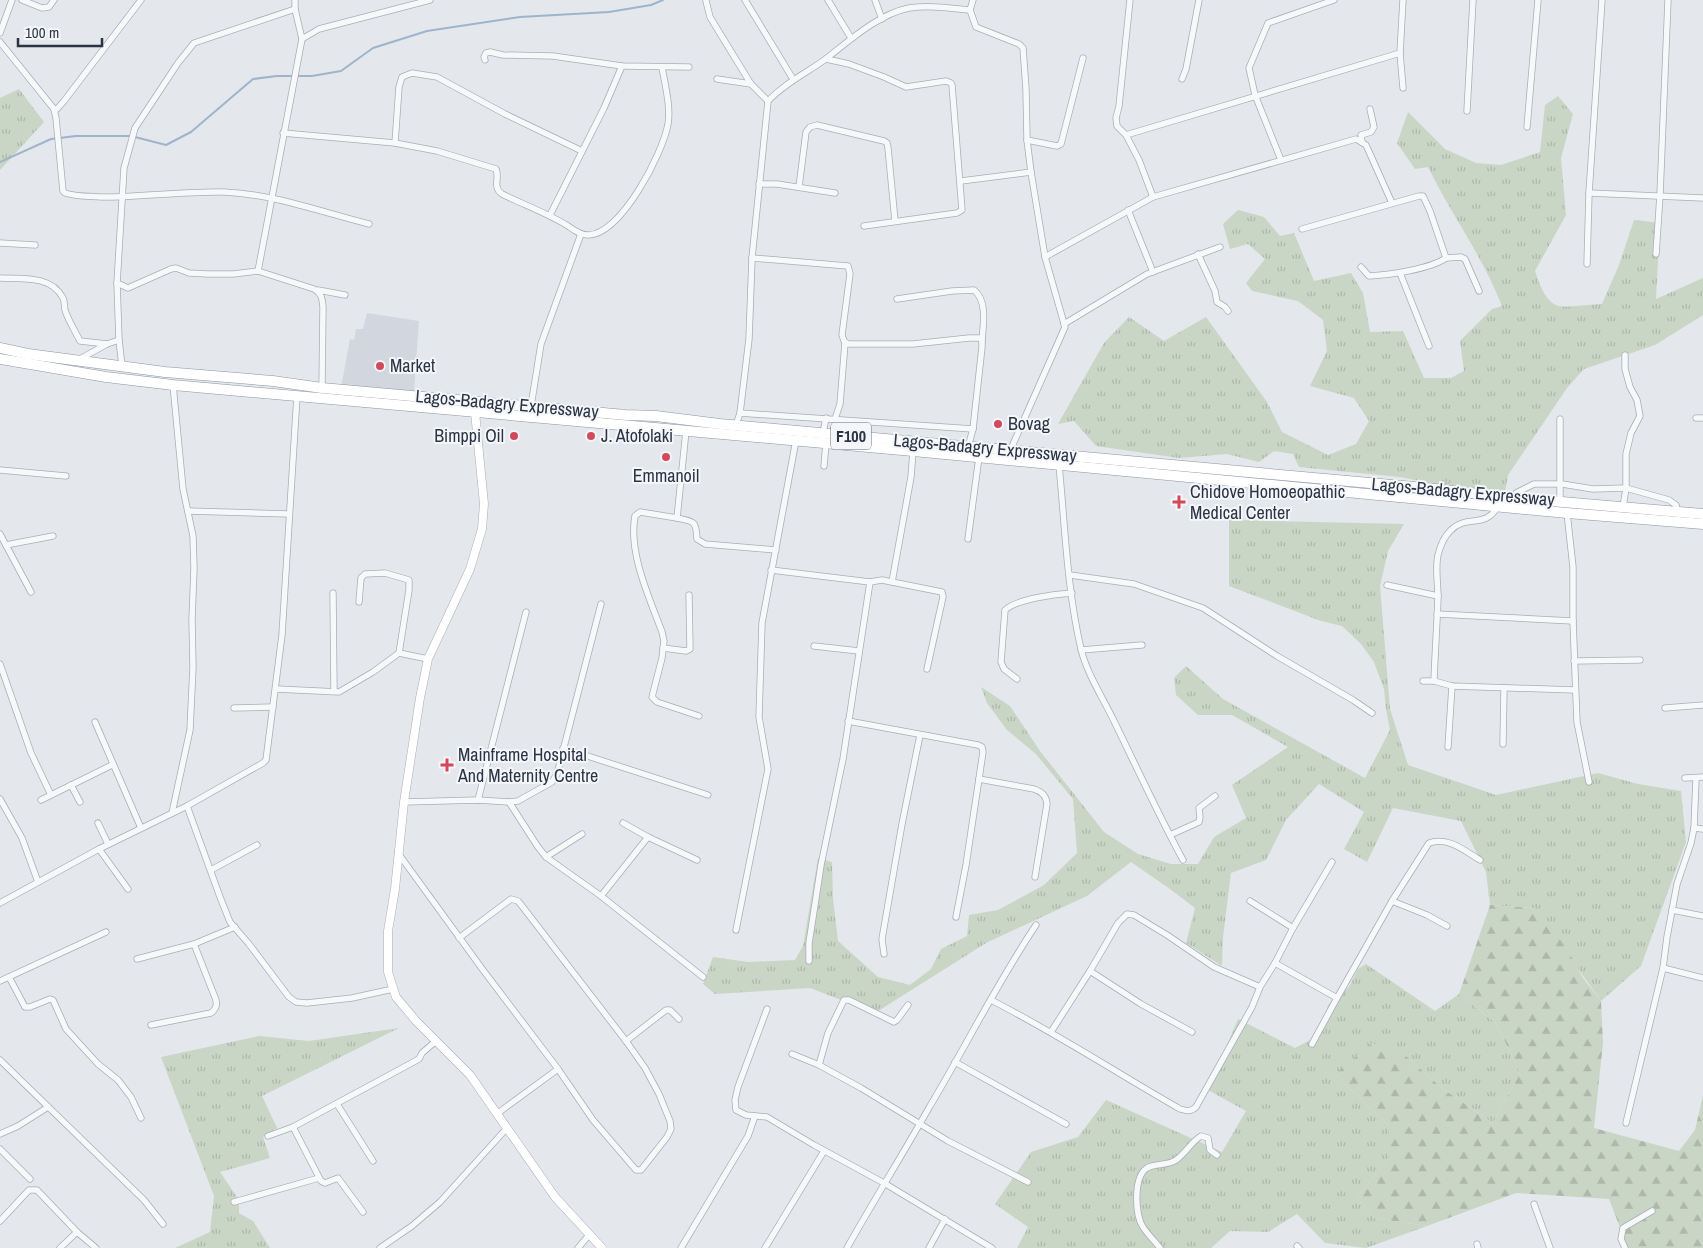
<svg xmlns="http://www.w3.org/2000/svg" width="1703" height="1248" viewBox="0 0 1703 1248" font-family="'Archivo Narrow',sans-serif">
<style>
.built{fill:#d2d6de}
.grass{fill:url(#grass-tufts)}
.forest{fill:url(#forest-firs)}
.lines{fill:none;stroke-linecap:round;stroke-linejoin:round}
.stream{stroke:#9fb4cc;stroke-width:2}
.street-casing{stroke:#a9aeb7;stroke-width:7}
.secondary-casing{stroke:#a9aeb7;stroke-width:9}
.highway-casing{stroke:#8b94a3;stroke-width:11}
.street{stroke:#f7f8fa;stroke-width:5.5}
.secondary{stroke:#fff;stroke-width:8}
.highway{stroke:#fff;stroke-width:10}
.poi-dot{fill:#d1495b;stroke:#f4f6f9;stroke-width:2}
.labels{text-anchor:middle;stroke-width:4;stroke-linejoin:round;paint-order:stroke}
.shield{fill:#f4f6f9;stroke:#676e7b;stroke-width:1}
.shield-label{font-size:16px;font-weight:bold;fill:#2b3445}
.poi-label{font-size:18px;fill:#2b3445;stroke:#f4f6f9;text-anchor:start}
.street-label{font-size:18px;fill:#2b3445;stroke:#f4f6f9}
</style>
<defs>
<pattern id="grass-tufts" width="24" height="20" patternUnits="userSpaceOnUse" patternTransform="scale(1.25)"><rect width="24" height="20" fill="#c9d6c5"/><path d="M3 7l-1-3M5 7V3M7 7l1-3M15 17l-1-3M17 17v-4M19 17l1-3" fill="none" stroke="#adb8ab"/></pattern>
<pattern id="forest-firs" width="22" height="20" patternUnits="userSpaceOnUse" patternTransform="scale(1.25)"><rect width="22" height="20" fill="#c9d6c5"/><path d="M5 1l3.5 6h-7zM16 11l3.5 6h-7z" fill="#adb8ab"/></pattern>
</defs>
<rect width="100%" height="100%" fill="#e4e7ec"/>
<path class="built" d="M367,313L419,321L414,391L340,393L350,339L354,340L356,329H363Z"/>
<g class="grass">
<path d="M19,89L44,122L0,170V98Z"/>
<path d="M1558,96L1573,114L1561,158L1566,215L1535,271C1539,282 1545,303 1559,306C1565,308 1594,304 1602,304L1619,265L1634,220L1660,223L1656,299L1703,278V315L1655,345L1584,369L1567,388L1508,475L1504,497L1400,477L1299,467L1293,454L1274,451L1259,462L1227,454L1179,458L1096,446L1074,421L1058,424L1104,343L1129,317L1164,341L1206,317L1267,402L1282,432L1328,455L1356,444L1369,421L1354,398L1310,386L1327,351L1323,320L1298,301L1252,291L1246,283L1265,259L1248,244L1230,249L1223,224L1238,210L1264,217L1280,236L1294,233L1314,281L1351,273L1363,293L1370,332L1403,331L1424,378H1451L1464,371L1460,341L1492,309L1502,306C1483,257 1451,214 1428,167L1415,169L1397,143L1408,112L1445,149L1476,163L1501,165L1540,152L1545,105Z"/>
<path d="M1229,520L1404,524L1388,551L1380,586L1390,709L1408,765L1496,795L1598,773L1638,784L1681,791L1686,842L1641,966L1601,1001L1535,908L1490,905L1486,872L1461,821L1393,808L1367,862L1344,849L1364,812L1319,784L1286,820L1266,860L1231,873L1223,937L1222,966L1186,943L1195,908L1170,889L1131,862L1087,896L986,943L875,1013L810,988L715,994L703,984L713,957L748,962L795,960L803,946L818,858L832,862L833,898L838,941L878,977L910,985L931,969L941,949L967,936L969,915L998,910L1044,885L1077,853L1073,799L1036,754L1007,730L987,703L981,687L1010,706L1040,751L1104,832L1138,854L1171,864H1198L1214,837L1246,818L1232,785L1288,747L1232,715H1198L1176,695L1174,678L1186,666L1223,699L1365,778L1390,730L1386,709L1384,689L1374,662L1361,644L1342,626L1321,621L1229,586Z"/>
<path d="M1366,964L1435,1011L1459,994L1496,1023L1520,1073L1493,1123L1443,1089L1406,1056L1335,1074L1389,1126V1158L1357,1197L1374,1218L1427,1226L1366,1248L1325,1243L1297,1214L1268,1232L1230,1231L1211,1248H1017L1028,1227L995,1204L1031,1152L1078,1137L1106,1100L1222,1152L1246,1111L1208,1090L1238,1019L1295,1048L1320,1035L1328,1005L1349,987L1358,969Z"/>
<path d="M399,1028L262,1096L277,1128L263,1137L270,1158L220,1172L239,1200V1213L253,1221L270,1248H175L210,1232L214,1196L161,1057L259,1036L309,1041Z"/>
</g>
<path class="forest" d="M1490,905L1535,908L1566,947L1583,978L1601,1001L1603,1043L1594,1128L1679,1151L1695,1130L1703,1095V1248H1628L1609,1199L1516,1193L1427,1226L1374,1218L1357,1197L1389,1158V1126L1335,1074L1372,1043L1406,1056L1443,1089L1493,1123L1520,1073L1496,1023L1459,994Z"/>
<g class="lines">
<g class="stream">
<path d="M135,137L166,145L191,132L253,79L277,76H312L341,71L373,48L427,31L520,17L609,12L651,5L663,0"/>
<path d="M0,162L51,139L76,136H130"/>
</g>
<g class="street-casing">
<g id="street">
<path d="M22,0L42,8L49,7L54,0"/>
<path d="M745,0L793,79"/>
<path d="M828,0L851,38"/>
<path d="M875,0L882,19"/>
<path d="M1130,0L1119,106L1116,118L1117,126L1126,135L1139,160L1153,197"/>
<path d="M706,1L710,17L724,40L751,84L768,101"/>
<path d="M970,10L973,0"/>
<path d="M0,33L12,0"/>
<path d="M302,39L319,29L430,0"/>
<path d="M0,42L54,109L56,118L63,191L65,193C77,197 91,196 103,197C143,197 184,191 224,192C273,194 321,212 369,224"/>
<path d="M1400,53L1403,88"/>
<path d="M826,59L849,64L884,77L906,87L946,81L951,83L952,85L962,210L957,213L864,226"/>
<path d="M485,60L484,57L486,53L490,52L503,55L553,56L622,66L689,67"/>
<path d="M717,79L751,84"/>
<path d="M1182,79L1186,69L1199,0"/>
<path d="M54,109H57L64,101L141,0"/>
<path d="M1467,111L1473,0"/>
<path d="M1527,127L1538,0"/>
<path d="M283,133L395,143L437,151L496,169C500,178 492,187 502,194C524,205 547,213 568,226C574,230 580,235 588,235C621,235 663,153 668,124C671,107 665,85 662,67"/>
<path d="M1126,135L1400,53L1403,0"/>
<path d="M1027,140L1057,146L1061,144L1083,58"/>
<path d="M1362,142L1361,135L1371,132L1374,127L1370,109"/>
<path d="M395,143L399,87L402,77L412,73L437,77L505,114L582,151"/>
<path d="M1281,160L1255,95L1249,68L1268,23L1334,0"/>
<path d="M961,181L1031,172"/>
<path d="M759,184H777L835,193"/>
<path d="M799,187L806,132L810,127L817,125L884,141L887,143L888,148L895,221"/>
<path d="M1589,193L1703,198"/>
<path d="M1128,210L1153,272"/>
<path d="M550,215L604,108L622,66"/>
<path d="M1302,229L1419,196H1423L1430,211L1446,258C1430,269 1389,275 1369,276L1361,267"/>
<path d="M0,243L35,245"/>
<path d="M1198,254L1215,291L1217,302L1225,307L1228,311"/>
<path d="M1656,254L1660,195L1668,0"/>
<path d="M1045,257L1153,197L1356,139L1366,145L1392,203"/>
<path d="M752,258L848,266L850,274L842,335L844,341L848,344H913L969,338H980L982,341V347L973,429L968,447"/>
<path d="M1446,258L1461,257L1465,259L1479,291"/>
<path d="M1587,264L1589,193L1602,0"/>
<path d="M258,271L302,39L295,9V0"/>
<path d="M1400,273L1429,346"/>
<path d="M0,278C22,279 51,275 63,298C65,302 64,306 65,310C68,320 75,331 80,341L107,344"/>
<path d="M117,283L128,288L171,269L176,268L189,273L208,274H233L258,271L314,289C322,294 322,298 323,307L322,388"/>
<path d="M318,290L345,295"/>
<path d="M897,299L952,291L974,290C988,301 983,326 982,341"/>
<path d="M1064,324L1147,274L1220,247"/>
<path d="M78,360L107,344L119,340"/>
<path d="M122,366L119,340L117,283L124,168L135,128L178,63L194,43L295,9"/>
<path d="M531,406L541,344L581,234"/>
<path d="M740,413L973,429"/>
<path d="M1696,418H1703"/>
<path d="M835,419L840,404L845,343"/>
<path d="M1560,419V501"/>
<path d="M736,425L740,413L749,339L752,258L768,101C786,82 807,73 827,58C850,40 879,14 909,8C929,5 950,8 970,10L976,27L1019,44L1023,48L1026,89L1027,140L1031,172L1045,257L1065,327L1010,451"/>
<path d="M686,431L677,518L640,512L635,516C628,553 650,599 662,632L664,641L662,658L652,697L657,702L699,716"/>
<path d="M823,433L826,418"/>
<path d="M1059,465C1065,526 1067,589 1081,649C1087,674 1103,698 1114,721C1137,768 1158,814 1183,860"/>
<path d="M824,466L826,443"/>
<path d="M0,470L66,476"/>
<path d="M1515,498L1516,493L1534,484H1562L1593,489L1626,488L1669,500L1676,505L1678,512"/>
<path d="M1623,507L1626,488V454L1631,433L1640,416L1637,400L1630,387L1625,369V355"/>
<path d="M188,511L289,514"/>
<path d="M1567,513L1573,567V621L1577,722L1589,782"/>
<path d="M677,518C694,522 696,520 697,539L705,544L776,550"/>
<path d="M0,534L31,592"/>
<path d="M968,539L979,457"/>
<path d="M6,545L53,536"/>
<path d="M771,570L870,582L882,580L942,592L943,597L927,669"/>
<path d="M1070,575L1134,584L1203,608L1277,656L1353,700L1372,713"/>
<path d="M892,582L911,477L913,451"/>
<path d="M1387,585L1438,596"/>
<path d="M333,593L334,691"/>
<path d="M359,602L361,578L365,574L385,573L409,580V590L399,653"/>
<path d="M1437,614L1573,621"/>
<path d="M814,646L859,651"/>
<path d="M663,648L686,651L690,649L689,595"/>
<path d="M1081,650L1142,645"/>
<path d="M1574,661L1640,660"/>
<path d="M0,664L31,753L51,795"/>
<path d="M1017,679L1004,669L1001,662L1005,610C1017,599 1055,594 1072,593"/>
<path d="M1423,681H1434L1452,686L1575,690"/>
<path d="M1434,681C1435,653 1437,625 1438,597C1438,584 1435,568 1438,555C1440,547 1444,537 1450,531C1467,513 1485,530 1498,506"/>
<path d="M276,689L339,692L373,672L399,653L428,659"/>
<path d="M234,708L273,707"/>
<path d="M1665,708L1703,705"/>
<path d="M848,721L978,745L982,747L983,752L966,865L956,917"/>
<path d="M95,722L141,828"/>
<path d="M1503,744L1504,688"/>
<path d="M1448,747L1452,686"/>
<path d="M563,748L708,795"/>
<path d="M1685,778L1703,777"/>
<path d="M979,779L1034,789C1042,792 1046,795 1047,804L1035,877"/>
<path d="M71,785L80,802"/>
<path d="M0,799L22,838L38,882"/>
<path d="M41,800L112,765"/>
<path d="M478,800L526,612"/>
<path d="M404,802L478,800L509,802L518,801L552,782L557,774L601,604"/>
<path d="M509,802L538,847L546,857L601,896L703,977"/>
<path d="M187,806L220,897L230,922L249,944L289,997L296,1002L307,1003L352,998L393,989"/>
<path d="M172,813L190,730L193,667L192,620L194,568L193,536L183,489L173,385"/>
<path d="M98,823L108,844"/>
<path d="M623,823L648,837L697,860"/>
<path d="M1694,828L1703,829"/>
<path d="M1170,835L1199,822L1200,817L1199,808L1215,796"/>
<path d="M99,849L128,889"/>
<path d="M398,853L483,970L558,1069L593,1120L636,1170H641L667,1137L671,1129L670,1121L659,1094L645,1068L626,1041L522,906L518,901L511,899L459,938"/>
<path d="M546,857L582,834"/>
<path d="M211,870L257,845"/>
<path d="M601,896L648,837"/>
<path d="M1250,901L1293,928"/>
<path d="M1392,901L1427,915L1447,926"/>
<path d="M0,903L99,849L187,806L263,763L266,760L282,635L297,396"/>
<path d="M1672,910L1703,916"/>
<path d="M736,930L768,769L759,717L762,623L796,440"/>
<path d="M884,954L882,939L902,824L920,735"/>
<path d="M137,959L194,944L235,927"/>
<path d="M809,961V943L821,865L843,759L870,582"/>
<path d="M1275,963L1337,998L1392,901L1429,843C1448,836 1465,851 1480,860"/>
<path d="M1663,968L1703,978"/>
<path d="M1090,971L1141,1004L1192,1032"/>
<path d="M9,977L25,1007H30L50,999L53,1000L66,1029L98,1064L118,1080L131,1097L141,1118"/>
<path d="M0,981L106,932"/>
<path d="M991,1000C1056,1033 1117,1073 1180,1109C1186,1111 1191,1112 1196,1107L1252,1007L1260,987L1275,963L1293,928L1332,862"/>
<path d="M767,1009L738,1087L735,1100L736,1110L746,1115L767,1117L814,1145L884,1183L992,1248"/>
<path d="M151,1025L211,1013C216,1009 217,1006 216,1000L194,944"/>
<path d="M1051,1032L1090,971L1118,923L1127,914L1134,915L1167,935L1214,967L1260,987"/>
<path d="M626,1041L666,1010H670L679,1019"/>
<path d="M1312,1044L1337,998"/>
<path d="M792,1054L819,1065L828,1033L844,1000H849L894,1022L897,1020L908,1005"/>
<path d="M0,1060L144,1200L163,1224"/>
<path d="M955,1062L1066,1124"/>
<path d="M819,1065L861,1088L948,1141L1028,1182"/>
<path d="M337,1104L373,1161"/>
<path d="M498,1113L558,1069"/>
<path d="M1626,1123L1663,968L1667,937L1677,884L1691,843L1694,828L1696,779"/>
<path d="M293,1127L321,1181L325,1183L338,1178L363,1212"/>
<path d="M0,1134L18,1126L48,1107"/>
<path d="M268,1136L293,1127L419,1059L422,1053L436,1041"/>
<path d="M0,1149L30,1179"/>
<path d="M234,1202L319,1178"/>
<path d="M1534,1204L1550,1248"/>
<path d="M0,1221L29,1190H37L77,1232L96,1248"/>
<path d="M1477,1244L1478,1248"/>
<path d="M1297,1246L1299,1248"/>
<path d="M60,1248L77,1232"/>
<path d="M380,1248L412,1226L440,1202L507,1128"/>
<path d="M578,1248L589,1235"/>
<path d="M681,1248L748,1136L755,1116"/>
<path d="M765,1248L824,1151"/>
<path d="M847,1248C874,1200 903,1154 930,1106C966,1046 997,983 1036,925"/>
<path d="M929,1248L945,1219"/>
<path d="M1160,1248C1155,1241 1147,1234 1143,1227C1135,1215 1133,1177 1147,1168C1156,1163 1167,1166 1176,1160C1186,1153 1191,1142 1201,1136L1208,1138L1210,1150L1217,1155"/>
<path d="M1625,1248L1621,1239L1623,1228L1652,1211"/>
</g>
</g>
<g class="secondary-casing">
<path id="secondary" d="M475,412L484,504L482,529L470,569L428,659L420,698L404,802L395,889L388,931V972L396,997L416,1021L470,1075L555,1197L602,1248"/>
</g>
<g class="highway-casing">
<g id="highway">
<path d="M0,348L28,354L165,372L273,381L322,388L626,415L656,416L720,424L1425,488L1515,498L1703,514"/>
<path d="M0,359L106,377L173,385L913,451L1567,513L1703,524"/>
</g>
</g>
<use href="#street" class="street"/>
<use href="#secondary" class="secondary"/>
<use href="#highway" class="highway"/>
</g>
<g class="poi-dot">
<circle cx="380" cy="366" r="5"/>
<circle cx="998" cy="424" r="5"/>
<circle cx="514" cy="436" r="5"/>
<circle cx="591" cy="436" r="5"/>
<circle cx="666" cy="457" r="5"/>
<path d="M1176.5 494.5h5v5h5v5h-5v5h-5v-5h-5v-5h5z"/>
<path d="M444.5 757.5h5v5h5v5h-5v5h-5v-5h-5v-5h5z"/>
</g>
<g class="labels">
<rect class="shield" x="831" y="422.5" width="40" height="27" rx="4"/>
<g class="shield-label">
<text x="851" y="442">F100</text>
</g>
<g class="poi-label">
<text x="390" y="372">Market</text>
<text x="1008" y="430">Bovag</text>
<text x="504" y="442" text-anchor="end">Bimppi Oil</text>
<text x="601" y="442">J. Atofolaki</text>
<text x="666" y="482" text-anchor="middle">Emmanoil</text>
<text x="1190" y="498">Chidove Homoeopathic<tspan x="1190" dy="21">Medical Center</tspan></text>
<text x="458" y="761">Mainframe Hospital<tspan x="458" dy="21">And Maternity Centre</tspan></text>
</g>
<g class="street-label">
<text transform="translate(507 404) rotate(5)" y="6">Lagos-Badagry Expressway</text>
<text transform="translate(985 448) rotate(5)" y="6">Lagos-Badagry Expressway</text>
<text transform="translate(1463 492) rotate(5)" y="6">Lagos-Badagry Expressway</text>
</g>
</g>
<path d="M18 38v8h84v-8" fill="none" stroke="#2b3445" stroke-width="2.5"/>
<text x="25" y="38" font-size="15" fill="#2b3445" stroke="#f4f6f9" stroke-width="4" paint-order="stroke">100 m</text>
</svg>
